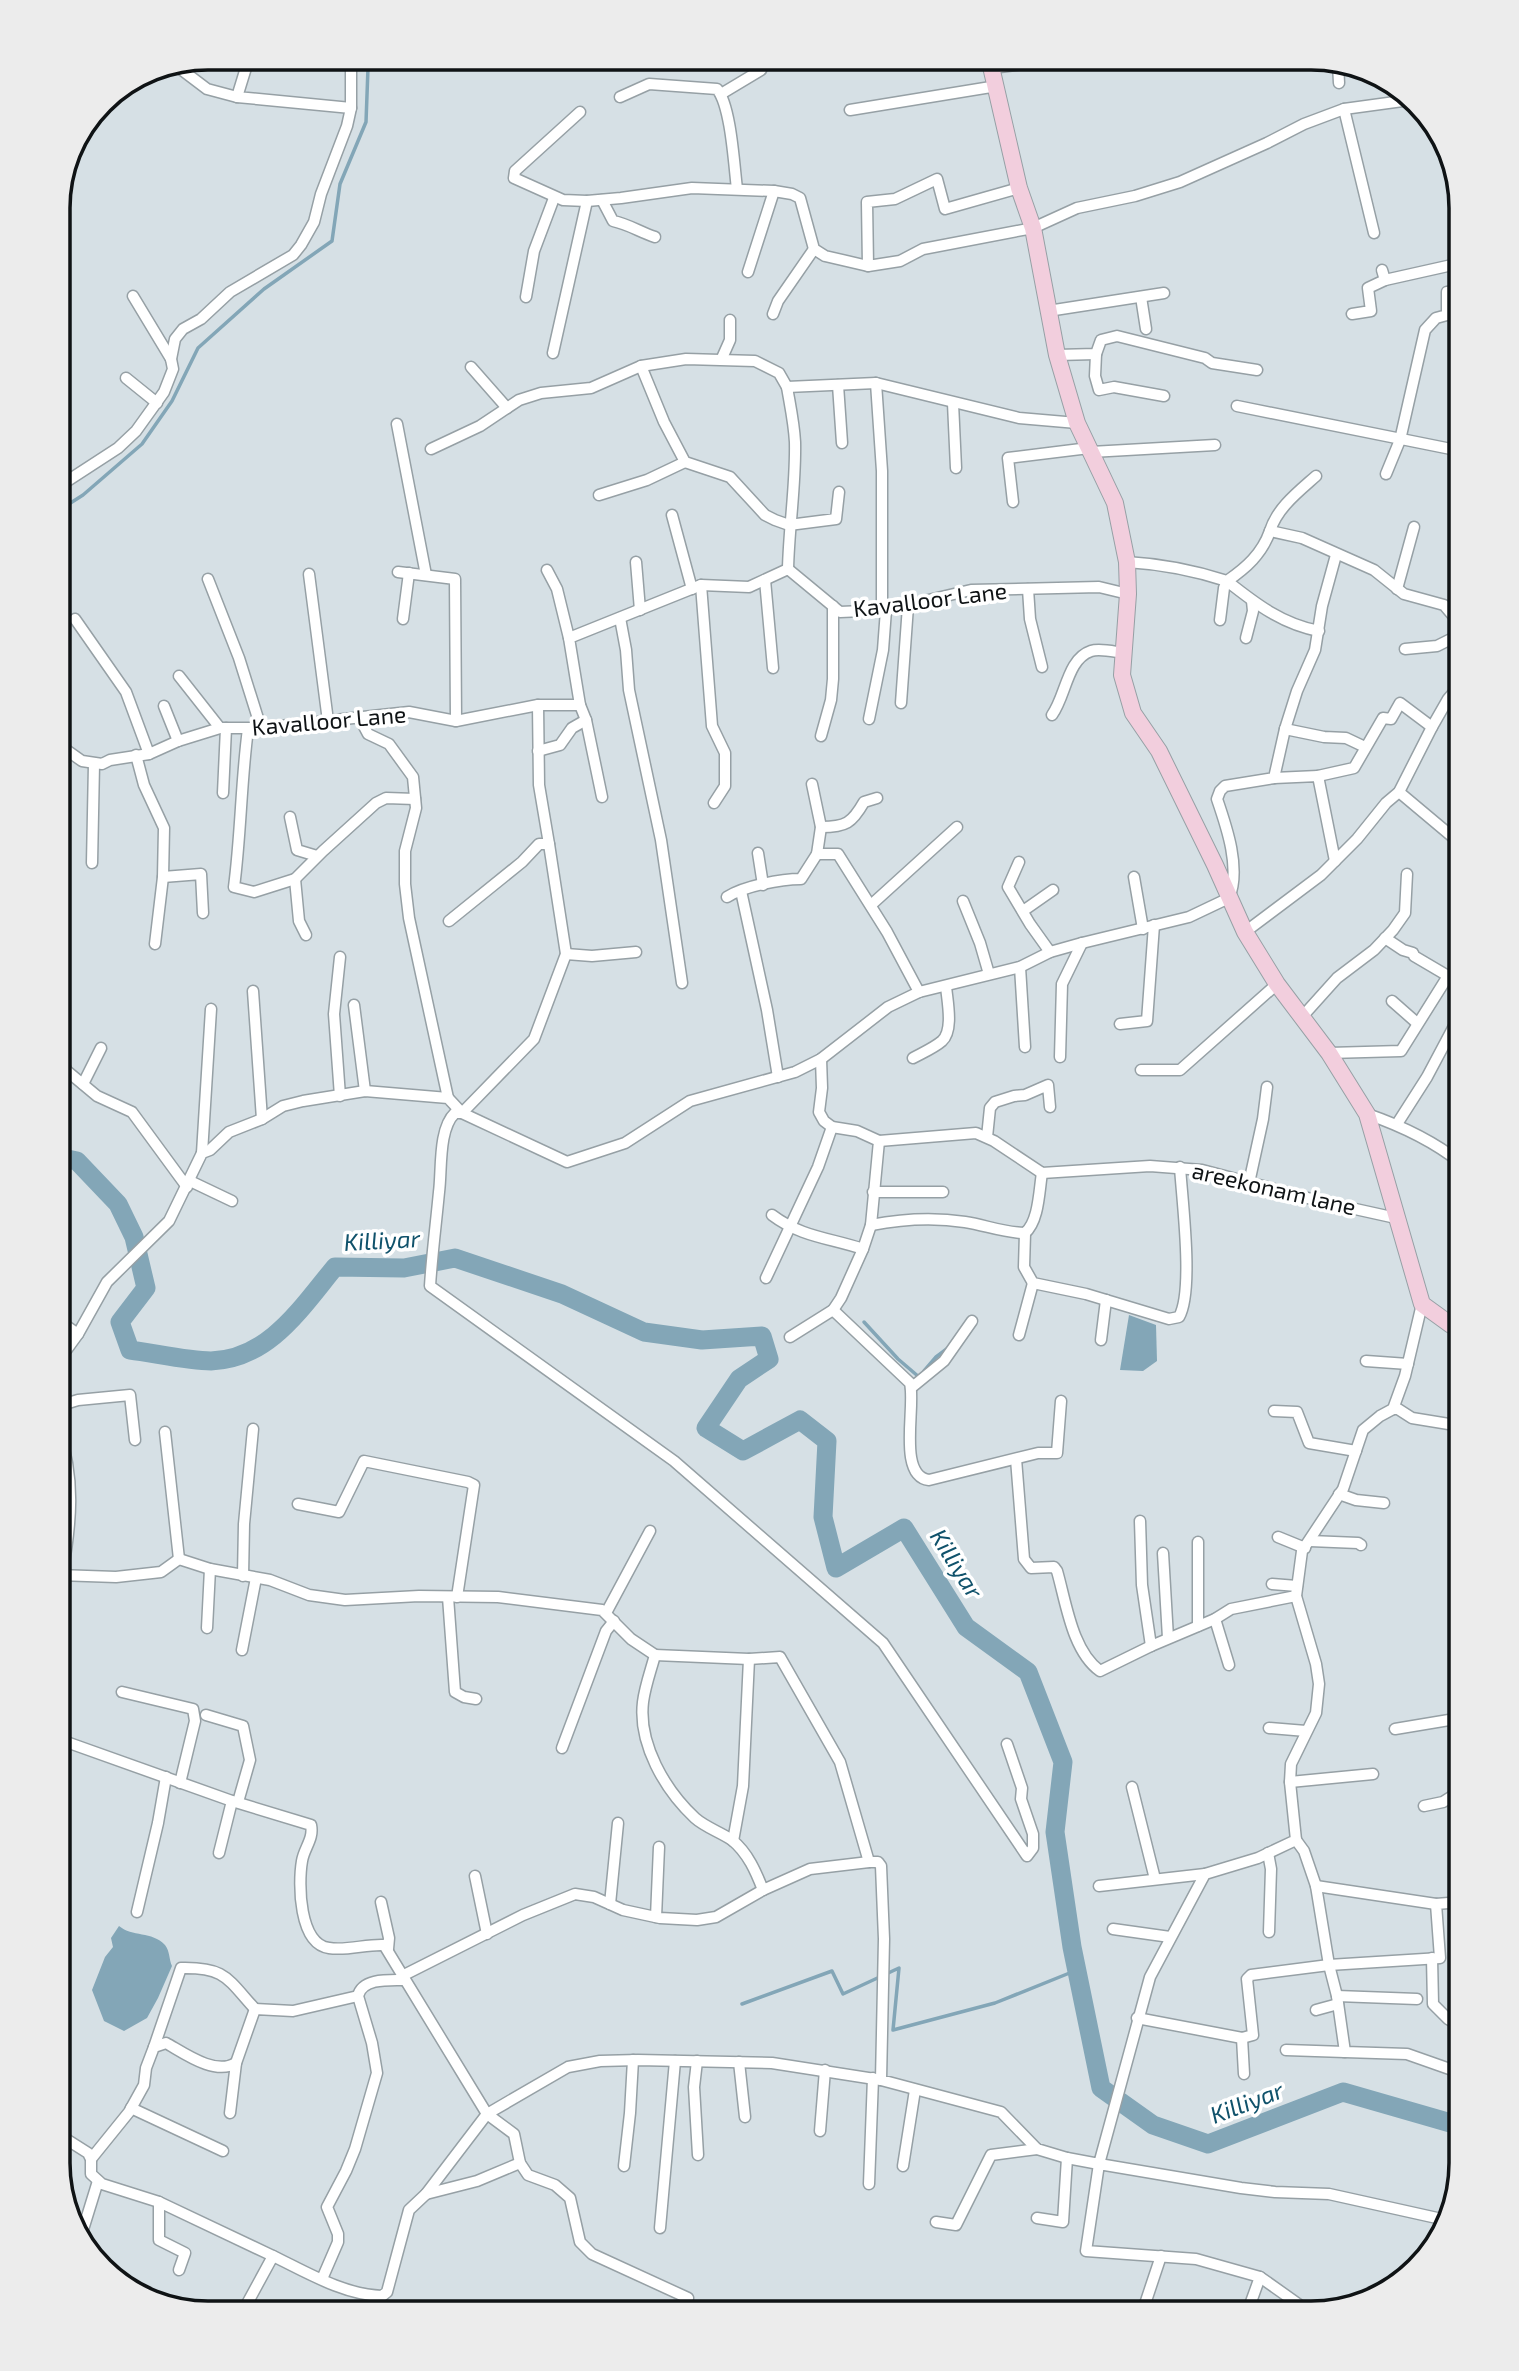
<svg xmlns="http://www.w3.org/2000/svg" width="1519" height="2371" viewBox="0 0 1519 2371" font-family="'Exo 2',sans-serif">
<style>
.water{fill:#83a6b7}
.lines{fill:none;stroke-linecap:round;stroke-linejoin:round}
.stream{stroke:#83a6b7;stroke-width:3.5}
.river{stroke:#83a6b7;stroke-width:19}
.minor-casing{stroke:#96a0a5;stroke-width:13}
.secondary-casing{stroke:#96a0a5;stroke-width:18}
.minor{stroke:#fff;stroke-width:10}
.secondary{stroke:#f2cedd;stroke-width:16}
.labels{text-anchor:middle;stroke-width:7;stroke-linejoin:round;paint-order:stroke}
.street-label{font-size:23px;fill:#0f1315;stroke:#fff}
.water-label{font-size:24px;font-style:italic;fill:#10526b;stroke:#fff}
.rim{fill:none;stroke:#0f1315;stroke-width:3.5}
</style>
<rect width="100%" height="100%" fill="#d6e0e5"/>
<g class="water">
<path d="M1129,1315L1156,1325L1157,1361L1143,1371L1120,1370Z"/>
<path d="M119,1926C132,1937 152,1931 165,1945C170,1951 169,1960 172,1966L158,1998L147,2018L124,2031L104,2021L92,1990L105,1957L113,1947L111,1938Z"/>
</g>
<g class="lines">
<g class="stream">
<path d="M58,511L83,495L142,444L172,401L198,348L264,289L332,241L340,184L366,122L368,68L375,58"/>
<path d="M864,1322L898,1359L919,1377"/>
<path d="M924,1371L936,1357L948,1348"/>
<path d="M742,2004L832,1971L843,1994L899,1968L893,2030L995,2003L1077,1970"/>
</g>
<path class="river" d="M58,1157L77,1161L118,1204L134,1237L146,1288L120,1322L130,1350C154,1353 188,1361 211,1361C269,1359 301,1308 335,1267L404,1268L455,1258L562,1294L644,1332L702,1340L762,1336L769,1359L739,1379L706,1428L743,1451L800,1420L827,1441L823,1517L836,1568L904,1528L966,1627L1028,1672L1063,1762L1055,1832L1072,1947L1101,2088L1153,2125L1208,2144L1343,2092L1461,2126"/>
<g class="minor-casing">
<g id="minor">
<path d="M249,58L237,97L351,108"/>
<path d="M174,64L207,89L237,97"/>
<path d="M1338,64L1339,83"/>
<path d="M992,68L1032,63L1118,60V58"/>
<path d="M721,94L761,70L760,58"/>
<path d="M620,97L649,84L717,89C731,106 734,165 737,189"/>
<path d="M1344,109L1374,233"/>
<path d="M850,110L997,86"/>
<path d="M580,112L515,171L514,178L563,200L587,201L621,198L692,188L774,191L792,194L800,198L814,249L825,256L868,266L900,261L923,249L1033,228L1077,208L1135,196L1180,182L1267,143L1304,124L1344,109L1410,100"/>
<path d="M1445,141L1447,146"/>
<path d="M602,200L613,221C628,224 640,232 655,237"/>
<path d="M868,266L867,202L895,199L937,179L945,209L1019,188"/>
<path d="M1382,270L1385,280L1461,263"/>
<path d="M748,272L774,191"/>
<path d="M133,296L171,359"/>
<path d="M526,297L534,251L554,198"/>
<path d="M1141,297L1146,329"/>
<path d="M1048,311L1164,293"/>
<path d="M773,314L778,301L814,249"/>
<path d="M1352,314L1371,311L1368,288L1385,280"/>
<path d="M553,353L587,201"/>
<path d="M1096,354L1095,376L1099,390L1114,387L1164,396"/>
<path d="M1057,355L1096,354L1101,340L1117,336L1205,358L1212,363L1257,370"/>
<path d="M722,358L730,340V320"/>
<path d="M641,366L664,422L685,462L730,477L765,515L775,520L789,525L836,519L839,492"/>
<path d="M471,367L507,408"/>
<path d="M126,378L157,403"/>
<path d="M876,383L882,471V610"/>
<path d="M838,385L842,443"/>
<path d="M953,403L956,468"/>
<path d="M1237,406L1451,449"/>
<path d="M397,424L426,575"/>
<path d="M431,449L480,426L519,400L541,393L591,388L641,366L686,359L755,361L779,373L787,387"/>
<path d="M1091,452L1215,445"/>
<path d="M1386,474L1400,440L1425,330L1436,318L1447,315V292L1461,290"/>
<path d="M58,487L118,448L136,431L164,392L173,369L171,359L175,339L183,329L201,319L230,292L293,255L301,245L314,222L321,194L347,126L351,108V58"/>
<path d="M599,495L647,480L685,462"/>
<path d="M1013,502L1008,458L1089,448"/>
<path d="M672,515L692,589"/>
<path d="M1270,531C1277,508 1298,492 1316,476"/>
<path d="M636,562L640,610"/>
<path d="M1127,562C1162,564 1193,570 1227,581C1246,568 1262,554 1270,531L1302,538L1374,570L1404,594L1444,605L1461,625"/>
<path d="M788,569C789,526 796,484 795,442C794,423 790,405 787,387L876,383L1019,418L1077,423"/>
<path d="M547,570L557,589L569,638"/>
<path d="M398,572L455,579L456,721"/>
<path d="M309,574L328,721"/>
<path d="M208,579L239,658L261,728"/>
<path d="M765,580L773,668"/>
<path d="M701,585L712,726L725,753V786L714,803"/>
<path d="M1028,589L1030,619L1042,667"/>
<path d="M1397,589L1414,527"/>
<path d="M620,618L626,650L629,690L661,840L682,983"/>
<path d="M75,619L126,692L149,754"/>
<path d="M403,619L409,573"/>
<path d="M1220,620L1224,588L1227,581C1256,604 1282,624 1319,631"/>
<path d="M1246,638L1253,611L1252,601"/>
<path d="M1405,649L1437,646L1461,634"/>
<path d="M179,676L220,728"/>
<path d="M901,703L908,606"/>
<path d="M580,705L586,720L602,797"/>
<path d="M164,706L178,741"/>
<path d="M1052,715C1066,696 1067,659 1091,651C1100,648 1115,652 1124,653"/>
<path d="M360,719L368,734L389,744L413,777L416,808L405,851V884L409,918L448,1098"/>
<path d="M869,719L883,650L886,610"/>
<path d="M248,729C241,781 241,834 234,887L254,892L295,879L323,851L376,803L386,798L415,799"/>
<path d="M1285,729L1324,737L1346,738L1365,747"/>
<path d="M821,736L831,700L833,679V606"/>
<path d="M58,744L82,761L102,764L110,760L149,754L178,741L220,728H261L409,712L456,721L538,705H580L569,638L701,585L749,587L788,569L840,612L886,610L971,590L1099,587L1128,594"/>
<path d="M538,751L560,745L572,728L586,720"/>
<path d="M136,755L144,785L164,828L163,877L155,944"/>
<path d="M1318,776L1354,768L1383,718L1391,719L1400,703L1432,727"/>
<path d="M1274,778L1318,776L1335,861"/>
<path d="M812,784L821,827L817,854"/>
<path d="M1399,792L1461,844"/>
<path d="M223,793L226,728"/>
<path d="M290,817L297,850L317,856"/>
<path d="M821,827C846,827 852,823 864,802L877,798"/>
<path d="M549,844L566,954L534,1039L462,1113H455C438,1129 442,1170 439,1192C436,1224 432,1254 430,1286L674,1461L883,1643L1027,1856L1033,1848V1834L1021,1799L1022,1788L1007,1744"/>
<path d="M758,853L763,885"/>
<path d="M1019,862L1008,887L1030,924L1050,952"/>
<path d="M92,863L94,764"/>
<path d="M163,877L201,874L203,913"/>
<path d="M1134,877L1143,929"/>
<path d="M295,879L299,921L306,935"/>
<path d="M741,891L767,1010L778,1077"/>
<path d="M727,897C744,886 781,879 801,879L817,854H838L887,932L919,992"/>
<path d="M963,901L980,943L989,974"/>
<path d="M871,905L957,827"/>
<path d="M1023,911L1053,890"/>
<path d="M449,921L522,862L539,844H549L539,785L538,705"/>
<path d="M1245,932L1321,875L1357,839L1386,803L1399,792L1432,727L1448,699L1461,684"/>
<path d="M566,954L592,956L636,952"/>
<path d="M1020,967L1025,1047"/>
<path d="M253,991L262,1119"/>
<path d="M1392,1001L1417,1023"/>
<path d="M354,1005L365,1091"/>
<path d="M1301,1018L1337,978L1374,950L1393,930L1405,913L1407,874"/>
<path d="M1120,1024L1147,1021L1154,925"/>
<path d="M1329,1053L1401,1051L1448,976L1414,956L1413,953L1403,950L1385,938"/>
<path d="M58,1055L67,1071L97,1096L132,1112L187,1187"/>
<path d="M1060,1057L1062,984L1082,943"/>
<path d="M913,1058C922,1053 934,1048 942,1041C954,1030 947,1000 946,986"/>
<path d="M1141,1070H1180L1277,984"/>
<path d="M83,1084L101,1048"/>
<path d="M340,1096L334,1014L340,957"/>
<path d="M1367,1114C1402,1126 1432,1140 1461,1163"/>
<path d="M1397,1124L1427,1077L1461,1013"/>
<path d="M987,1137L990,1108L995,1102L1014,1096L1025,1095L1048,1085L1050,1107"/>
<path d="M879,1141L976,1133L994,1141L1042,1173L1150,1166L1202,1170L1319,1201L1396,1218"/>
<path d="M202,1153L211,1009"/>
<path d="M190,1181L232,1201"/>
<path d="M1249,1183L1263,1119L1267,1087"/>
<path d="M873,1192H943"/>
<path d="M772,1215C801,1237 830,1238 863,1249"/>
<path d="M871,1225C902,1219 933,1217 965,1222C985,1225 1005,1233 1025,1233C1039,1221 1039,1191 1042,1173"/>
<path d="M1025,1233L1024,1267L1033,1283L1086,1294L1169,1319L1179,1317C1194,1291 1182,1200 1180,1167"/>
<path d="M766,1278L818,1167L832,1127"/>
<path d="M833,1310L910,1383C916,1406 897,1476 929,1480L1038,1453H1057L1061,1401"/>
<path d="M58,1320L78,1334"/>
<path d="M1019,1335L1033,1283"/>
<path d="M790,1337L833,1310L841,1298L863,1249L871,1225L879,1141L857,1131L832,1127L824,1121L819,1112L822,1088L821,1059"/>
<path d="M1101,1340L1106,1300"/>
<path d="M1366,1361L1408,1364"/>
<path d="M911,1388L944,1361L972,1321"/>
<path d="M58,1398L62,1390L60,1378L62,1356L78,1334L107,1282L169,1221L202,1153L210,1150L229,1132L262,1119L283,1106L303,1101L365,1091L448,1098L462,1113L567,1162L625,1143L690,1101L795,1072L821,1059L888,1007L919,992L1020,967L1050,952L1082,943L1189,917L1229,898C1241,869 1227,828 1217,799L1220,791L1225,786L1274,778L1285,729L1297,691L1315,650L1322,606L1336,555"/>
<path d="M65,1404L78,1400L130,1395L135,1440"/>
<path d="M1393,1409H1398L1412,1418L1461,1426"/>
<path d="M1274,1411L1297,1412L1309,1443L1356,1451"/>
<path d="M58,1429C76,1478 71,1524 62,1575"/>
<path d="M165,1432L179,1559"/>
<path d="M1016,1459L1024,1559L1031,1568L1054,1567L1057,1571C1066,1602 1072,1651 1100,1671L1151,1646L1215,1619L1231,1609L1296,1596"/>
<path d="M1339,1494L1356,1500L1384,1503"/>
<path d="M298,1504L339,1512L364,1461L468,1482L474,1485L457,1597"/>
<path d="M1140,1521L1142,1585L1151,1646"/>
<path d="M1278,1537L1305,1548"/>
<path d="M1310,1541L1358,1543L1361,1545"/>
<path d="M1198,1542V1626"/>
<path d="M1163,1553L1168,1638"/>
<path d="M58,1575L116,1577L161,1572L179,1559L210,1569L270,1580L309,1595L345,1600L419,1596L498,1597L602,1610L631,1639L655,1655C651,1670 645,1686 643,1702C638,1744 665,1790 695,1818C705,1827 720,1832 732,1840C748,1853 756,1872 763,1890L810,1869L869,1862H878L881,1866L884,1939L881,2080L1001,2112L1037,2149L1067,2158L1099,2164L1150,1977L1205,1874L1258,1858L1296,1840L1290,1782L1291,1764L1316,1713L1319,1684L1316,1664L1296,1596L1302,1551L1343,1489L1363,1430L1380,1416L1393,1409L1405,1376L1422,1304"/>
<path d="M243,1576L244,1524L253,1429"/>
<path d="M1272,1584L1297,1586"/>
<path d="M448,1597L455,1692L464,1697L476,1699"/>
<path d="M606,1613L650,1531"/>
<path d="M1215,1619L1229,1665"/>
<path d="M207,1628L210,1569"/>
<path d="M242,1650L256,1578"/>
<path d="M655,1655L749,1659L780,1657L840,1762L869,1862"/>
<path d="M122,1692L193,1709L195,1721L180,1783"/>
<path d="M206,1715L243,1726L250,1760L238,1802"/>
<path d="M1269,1728L1306,1731"/>
<path d="M1395,1729L1461,1718"/>
<path d="M58,1739L232,1801L311,1825C314,1839 304,1848 302,1861C298,1884 299,1944 329,1948C347,1951 366,1944 384,1945L487,2114L426,2194L409,2210L387,2292L382,2296C344,2295 306,2272 273,2256L242,2313"/>
<path d="M562,1748L606,1631L614,1621"/>
<path d="M1290,1782L1373,1774"/>
<path d="M1132,1787L1155,1879"/>
<path d="M58,1790L66,1742"/>
<path d="M1424,1806L1443,1802L1454,1795H1461"/>
<path d="M1296,1840L1304,1851L1316,1886L1329,1965L1337,1996L1345,2052L1407,2054L1461,2073"/>
<path d="M733,1841L743,1786L749,1659"/>
<path d="M219,1853L232,1801"/>
<path d="M1268,1853L1271,1869L1269,1932"/>
<path d="M475,1876L487,1934"/>
<path d="M1099,1886L1205,1874"/>
<path d="M1316,1886L1436,1904"/>
<path d="M381,1902L389,1938L388,1949"/>
<path d="M610,1904L618,1823"/>
<path d="M137,1912L158,1823L166,1777"/>
<path d="M656,1917L659,1847"/>
<path d="M1113,1929L1170,1937"/>
<path d="M1432,1958L1433,2004L1448,2019L1461,2026"/>
<path d="M402,1976L523,1915L575,1894L594,1897L623,1910L660,1918L697,1920L716,1917L763,1890"/>
<path d="M1337,1996L1417,1999"/>
<path d="M1316,2010L1338,2004"/>
<path d="M1137,2018L1242,2038L1253,2035L1247,1979L1251,1975L1329,1965L1440,1958L1436,1904L1461,1902"/>
<path d="M1242,2038L1244,2074"/>
<path d="M154,2047L181,1968C225,1967 227,1978 255,2009"/>
<path d="M1286,2050L1345,2052"/>
<path d="M697,2061L694,2087L698,2155"/>
<path d="M739,2062L745,2117"/>
<path d="M131,2108L223,2151"/>
<path d="M230,2113L236,2063L255,2009L293,2011L358,1996"/>
<path d="M820,2131L825,2070"/>
<path d="M58,2134L88,2153L91,2159V2174L102,2184L159,2202L273,2256"/>
<path d="M91,2159L129,2112L144,2085L146,2068L154,2047L166,2043C184,2053 215,2076 236,2063"/>
<path d="M624,2166L630,2113L633,2060"/>
<path d="M903,2166L915,2090"/>
<path d="M869,2184L873,2078"/>
<path d="M426,2194L477,2181L520,2163"/>
<path d="M159,2202V2240L185,2253L179,2270"/>
<path d="M1037,2218L1063,2222L1067,2158"/>
<path d="M936,2222L956,2225L991,2155L1037,2149"/>
<path d="M660,2228L675,2061"/>
<path d="M79,2236H81L98,2181"/>
<path d="M322,2279L338,2242V2234L327,2207L346,2171L355,2149L377,2073L372,2043L358,1996C362,1978 389,1980 404,1980"/>
<path d="M688,2298L592,2254L580,2242L570,2198L555,2185L528,2175L520,2163L514,2134L487,2114L568,2067L600,2061L638,2060L772,2063L881,2080"/>
<path d="M1336,2307L1301,2306L1260,2277L1196,2259L1086,2251L1099,2164L1241,2188L1275,2192L1329,2194L1446,2220"/>
<path d="M1142,2313L1161,2256"/>
<path d="M1247,2313L1260,2277"/>
</g>
</g>
<g class="secondary-casing">
<path id="secondary" d="M989,58L1019,188L1033,228L1057,355L1077,423L1115,503L1127,562L1128,594L1122,675L1133,713L1159,751L1215,865L1245,932L1277,984L1329,1053L1367,1114L1422,1304L1451,1325H1461"/>
</g>
<use href="#minor" class="minor"/>
<use href="#secondary" class="secondary"/>
</g>
<g class="labels">
<g class="street-label">
<text transform="translate(930 600) rotate(-7)" y="8">Kavalloor Lane</text>
<text transform="translate(329 721) rotate(-5)" y="8">Kavalloor Lane</text>
<text transform="translate(1274 1189) rotate(13)" y="8">areekonam lane</text>
</g>
<g class="water-label">
<text transform="translate(382 1241) rotate(-3)" y="8">Killiyar</text>
<text transform="translate(956 1564) rotate(58)" y="8">Killiyar</text>
<text transform="translate(1247 2103) rotate(-21)" y="8">Killiyar</text>
</g>
</g>
<path d="M0 0H1519V2371H0ZM208 70H1311A138 138 0 0 1 1449 208V2163A138 138 0 0 1 1311 2301H208A138 138 0 0 1 70 2163V208A138 138 0 0 1 208 70Z" fill="#ececec" fill-rule="evenodd"/>
<path class="rim" d="M208 70H1311A138 138 0 0 1 1449 208V2163A138 138 0 0 1 1311 2301H208A138 138 0 0 1 70 2163V208A138 138 0 0 1 208 70Z"/>
</svg>
